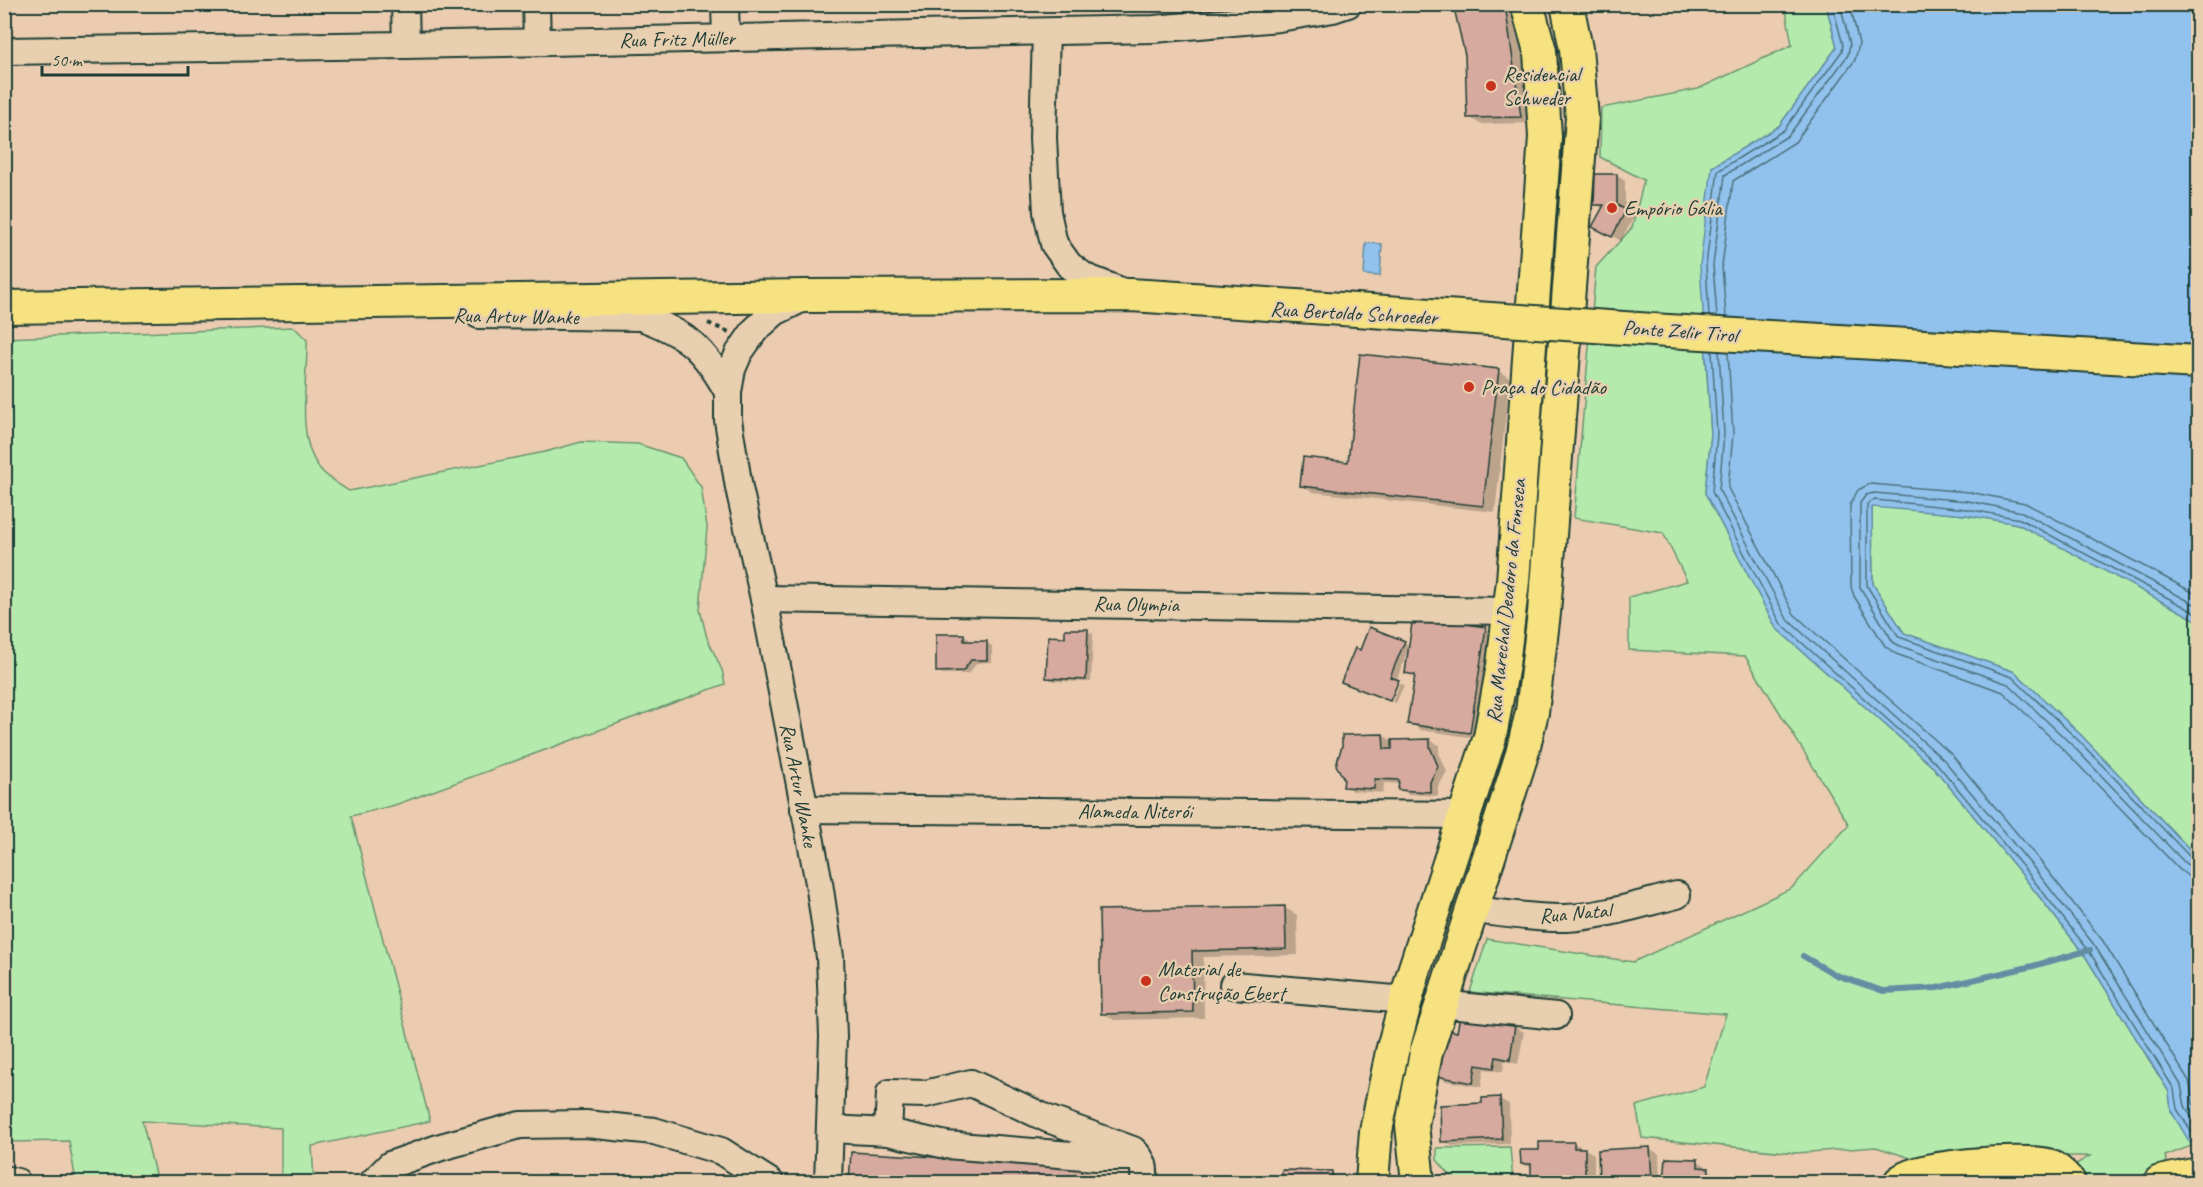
<svg xmlns="http://www.w3.org/2000/svg" width="2203" height="1187" viewBox="0 0 2203 1187" font-family="Caveat,sans-serif">
<style>
.green{fill:#b4ebad;stroke:#6a9470;stroke-width:1.5}
.water{fill:#91c2ed;stroke:#638da3;stroke-width:1.5}
.shadow{fill:#0003}
.lines{fill:none;stroke-linecap:round;stroke-linejoin:round}
.shore{stroke:#4d727e;stroke-width:1.5}
.stream{stroke:#638da3;stroke-width:6}
.building{fill:#d6aa9e;stroke:#1f3d34;stroke-width:1.5}
.minor-casing{stroke:#1f3d34;stroke-width:30}
.major-casing{stroke:#1f3d34;stroke-width:36}
.path{stroke:#1f3d34;stroke-width:4;stroke-dasharray:4.5 4.5;stroke-linecap:butt}
.minor{stroke:#e8cfb0;stroke-width:26}
.major{stroke:#f7e281;stroke-width:32}
.major-bridge-casing{stroke:#1f3d34;stroke-width:36;stroke-linecap:butt}
.major-bridge{stroke:#f7e281;stroke-width:32}
.poi-dot{fill:#c8321e;stroke:#e8cfb0;stroke-width:2}
.labels{text-anchor:middle;stroke-width:4.5;stroke-linejoin:round;paint-order:stroke}
.street-label{font-size:21px;fill:#1f3d34;stroke:#e8cfb0}
.poi-label{font-size:21px;fill:#1f3d34;stroke:#e8cfb0;text-anchor:start}
</style>
<rect width="100%" height="100%" fill="#ebccb0"/>
<filter id="ink" filterUnits="userSpaceOnUse"><feTurbulence type="fractalNoise" baseFrequency=".0167" numOctaves="2"/><feDisplacementMap in="SourceGraphic" scale="12" xChannelSelector="R" yChannelSelector="G"/><feConvolveMatrix kernelMatrix="1 2 1 2 8 2 1 2 1" color-interpolation-filters="sRGB"/></filter>
<g filter="url(#ink)">
<g class="green">
<path d="M1785,5H1826L1837,47L1779,126L1712,167L1706,360L1711,434L1705,493L1776,628L1934,768L2023,876L2084,954L2169,1092L2171,1111L2194,1145L2165,1156L2171,1182H2087L2076,1164L2090,1156H2066L2037,1182H1910L1914,1159L1876,1147L1796,1153L1642,1138L1636,1106L1704,1087L1726,1014L1470,992L1487,939L1633,962L1792,888L1849,825L1745,656L1629,650V597L1687,581L1663,533L1574,518L1596,267L1632,228L1644,180L1600,157L1601,108L1698,89L1792,45Z"/>
<path d="M294,327L307,340C308,379 294,441 322,471C329,479 340,485 349,491L545,452L581,442L638,444L681,458L701,487L707,527L700,610L707,638L722,670L725,684L395,805L351,816L430,1121L312,1146L314,1182H281V1128L142,1121L157,1182H76L69,1141L5,1142V338Z"/>
<path d="M1872,506L1966,515L2018,524L2198,621V858L2081,735L2015,672L1904,633L1873,584Z"/>
<path d="M1510,1147L1513,1182H1456L1437,1160V1148Z"/>
</g>
<g class="water">
<path d="M1826,5H2198V621L2018,524L1966,515L1872,507L1873,584L1904,633L2015,672L2081,735L2198,858V1156L2171,1111L2169,1092L2084,954L2023,876L1934,768L1776,628L1705,493L1711,434L1700,265L1712,167L1779,126L1837,47Z"/>
<path d="M1366,243L1382,244L1380,276L1364,275Z"/>
</g>
<g class="shadow">
<path d="M1455,4H1515L1524,58L1532,123L1480,124L1469,117L1466,55Z"/>
<path d="M1616,175L1625,181V212L1634,217L1621,241L1594,226L1603,209L1596,204Z"/>
<path d="M1498,371L1510,378L1495,512L1313,492L1301,485L1349,464Z"/>
<path d="M1485,628L1497,635L1482,739L1421,730L1409,723L1416,678L1406,673L1409,647L1389,701L1349,685L1361,652L1404,642L1410,646Z"/>
<path d="M1087,631L1093,634L1091,682L1053,681L1048,678L1066,638Z"/>
<path d="M964,635L969,638V643H987L992,646V662L977,663L968,674H943L937,671Z"/>
<path d="M1400,683L1404,685L1396,703L1392,702Z"/>
<path d="M1383,735L1392,741L1430,740L1439,745V753L1447,772L1438,787V796L1408,794L1400,789V784L1384,783L1383,793L1353,791L1345,786Z"/>
<path d="M1285,908L1297,915L1298,955L1203,957L1204,1018L1114,1020L1102,1013L1101,911Z"/>
<path d="M1462,1017L1515,1027L1524,1032L1518,1064L1504,1061L1503,1072L1484,1069L1481,1087L1446,1081L1438,1075L1459,1033Z"/>
<path d="M1500,1099L1509,1104L1510,1144L1452,1146L1443,1141L1484,1104Z"/>
<path d="M1574,1143L1594,1154V1182H1532V1168L1522,1163L1541,1151Z"/>
<path d="M1650,1149L1659,1154L1660,1182H1601L1599,1151Z"/>
<path d="M853,1153L1081,1167L1099,1177V1182H851Z"/>
<path d="M1667,1160L1698,1161L1706,1166V1169L1717,1174V1182H1666Z"/>
<path d="M1284,1171L1332,1173L1340,1178V1182H1283Z"/>
</g>
<g class="lines">
<g class="shore">
<path d="M1709,316L1706,265L1718,171L1784,130L1842,51L1843,45L1832,4"/>
<path d="M1717,317L1713,265L1725,175L1789,135L1848,55L1850,44L1840,4"/>
<path d="M1726,317L1722,266L1733,181L1795,142L1855,60L1859,44L1850,4"/>
<path d="M1712,351L1717,434L1712,492L1781,624L1938,765L2027,872L2089,951L2174,1089L2177,1109L2198,1142"/>
<path d="M1719,351L1724,434L1719,490L1787,619L1944,760L2033,867L2095,946L2181,1085L2185,1106L2198,1128"/>
<path d="M1728,352L1733,434L1728,488L1794,614L1951,754L2040,861L2103,941L2189,1081L2193,1103L2198,1111"/>
<path d="M2198,595L2025,503L1969,492L1870,484L1858,490L1850,505L1851,587L1854,596L1885,646L1896,654L2003,692L2065,751L2180,870L2188,876L2198,877"/>
<path d="M2198,606L2022,512L1968,501L1874,493L1866,495L1860,503V587L1893,642L1900,646L2008,684L2072,745L2186,864L2198,868"/>
<path d="M2198,614L2020,519L1967,509L1875,500L1870,502L1867,505V586L1899,637L2012,677L2077,739L2192,859L2198,861"/>
</g>
<path class="stream" d="M1803,956L1836,975L1883,991L1937,988L2033,966L2090,950"/>
</g>
<g class="building">
<path d="M1453,4H1505L1521,117L1467,118L1465,55Z"/>
<path d="M1595,174H1617V205L1626,210L1612,237L1592,227L1604,205H1594Z"/>
<path d="M1360,354L1499,369L1483,506L1300,486L1303,457L1348,462Z"/>
<path d="M1413,616L1486,627L1470,733L1407,724L1415,675L1405,673Z"/>
<path d="M1369,627L1405,641L1390,677L1399,680L1390,701L1341,682L1355,648L1360,650Z"/>
<path d="M1065,629H1088L1086,680L1046,678L1048,636L1065,637Z"/>
<path d="M936,634H964V641H987V660H971L963,671L936,672Z"/>
<path d="M1383,734L1384,749H1392V740L1430,739V747L1438,766L1430,782V792L1398,790L1399,780L1375,779L1374,789L1343,787L1344,779L1336,765L1342,746V735Z"/>
<path d="M1285,906L1286,949L1192,951L1193,1012L1101,1014L1099,910Z"/>
<path d="M1460,1016L1515,1025L1510,1060L1496,1057L1494,1068L1476,1065L1473,1083L1436,1076L1444,1029L1457,1032Z"/>
<path d="M1500,1097L1502,1139L1441,1142L1440,1105L1482,1103V1098Z"/>
<path d="M1539,1142H1574V1148H1585V1182H1531V1164H1521L1520,1150H1539Z"/>
<path d="M1650,1147L1652,1182H1599L1598,1150Z"/>
<path d="M851,1152L1082,1166L1081,1182H849Z"/>
<path d="M1666,1158L1698,1159V1167L1709,1168L1708,1182H1664Z"/>
<path d="M1282,1170L1332,1171V1182H1282Z"/>
</g>
<g class="lines">
<g class="minor-casing">
<g id="minor">
<path d="M405,4L406,45"/>
<path d="M536,4L537,42"/>
<path d="M725,4L726,38"/>
<path d="M1046,32L1043,138L1047,212L1054,244L1069,265L1085,277L1121,291"/>
<path d="M4,51L406,45L1154,29L1279,18L1333,9L1348,4"/>
<path d="M807,296L775,312L755,330L739,353L732,369L728,392V420L739,488L764,599L819,883L830,957L833,1037L828,1182"/>
<path d="M479,315L641,317C688,334 704,349 728,392"/>
<path d="M764,599L1509,611"/>
<path d="M804,809L1467,815"/>
<path d="M1473,910C1504,913 1535,919 1566,918C1604,916 1640,904 1677,895"/>
<path d="M1233,985L1406,1000"/>
<path d="M1440,1004L1556,1016"/>
<path d="M831,1129L888,1132L890,1093L925,1094L971,1083L1048,1119L1133,1150C1144,1160 1145,1168 1144,1182"/>
<path d="M888,1132L946,1145L1096,1157H1135"/>
<path d="M4,1179L17,1182"/>
<path d="M373,1182L390,1165L441,1147L520,1125L586,1124L654,1131L721,1151L770,1182"/>
</g>
</g>
<g class="major-casing">
<g id="major">
<path d="M4,307L807,296L1130,295L1163,297"/>
<path d="M1372,1182L1376,1131L1392,1052L1414,971L1490,737L1503,665L1513,581L1545,137L1540,51L1527,4"/>
<path d="M1418,1182L1412,1125L1426,1053L1522,754L1532,712L1544,613L1582,118L1576,49L1567,4"/>
<path d="M1900,1182C1915,1165 2024,1159 2047,1165C2055,1168 2064,1176 2069,1182"/>
<path d="M2160,1182L2198,1174"/>
</g>
</g>
<path class="path" d="M708,323L729,332"/>
<use href="#minor" class="minor"/>
<use href="#major" class="major"/>
<g class="major-bridge-casing">
<path id="major-bridge" d="M1163,297L1668,331L2198,362"/>
</g>
<use href="#major-bridge" class="major-bridge"/>
</g>
</g>
<g class="poi-dot">
<circle cx="1491" cy="86" r="6"/>
<circle cx="1612" cy="208" r="6"/>
<circle cx="1469" cy="387" r="6"/>
<circle cx="1146" cy="981" r="6"/>
</g>
<g class="labels">
<g class="street-label">
<text transform="translate(677 39) rotate(-1)" y="7">Rua Fritz Müller</text>
<text transform="translate(1354 313) rotate(3)" y="7">Rua Bertoldo Schroeder</text>
<text transform="translate(516 316) rotate(1)" y="7">Rua Artur Wanke</text>
<text transform="translate(1680 331) rotate(4)" y="7">Ponte Zelir Tirol</text>
<text transform="translate(1506 601) rotate(-84)" y="7">Rua Marechal Deodoro da Fonseca</text>
<text transform="translate(1136 604) rotate(1)" y="7">Rua Olympia</text>
<text transform="translate(799 785) rotate(79)" y="7">Rua Artur Wanke</text>
<text x="1135" y="818">Alameda Niterói</text>
<text transform="translate(1575 913) rotate(-5)" y="7">Rua Natal</text>
</g>
<g class="poi-label">
<text x="1503" y="81">Residencial<tspan x="1503" dy="24">Schweder</tspan></text>
<text x="1624" y="215">Empório Gália</text>
<text x="1481" y="394">Praça do Cidadão</text>
<text x="1158" y="976">Material de<tspan x="1158" dy="24">Construção Ebert</tspan></text>
</g>
</g>
<rect width="2203" height="1187" fill="none" stroke="#e8cfb0" stroke-width="24"/>
<rect x="12" y="12" width="2179" height="1163" fill="none" stroke="#1f3d34" stroke-width="2" filter="url(#ink)"/>
<path d="M42 66v9h146v-9" fill="none" stroke="#1f3d34" stroke-width="3"/>
<text x="51" y="66" font-size="18" fill="#1f3d34" stroke="#e8cfb0" stroke-width="4.5" paint-order="stroke">50 m</text>
</svg>
